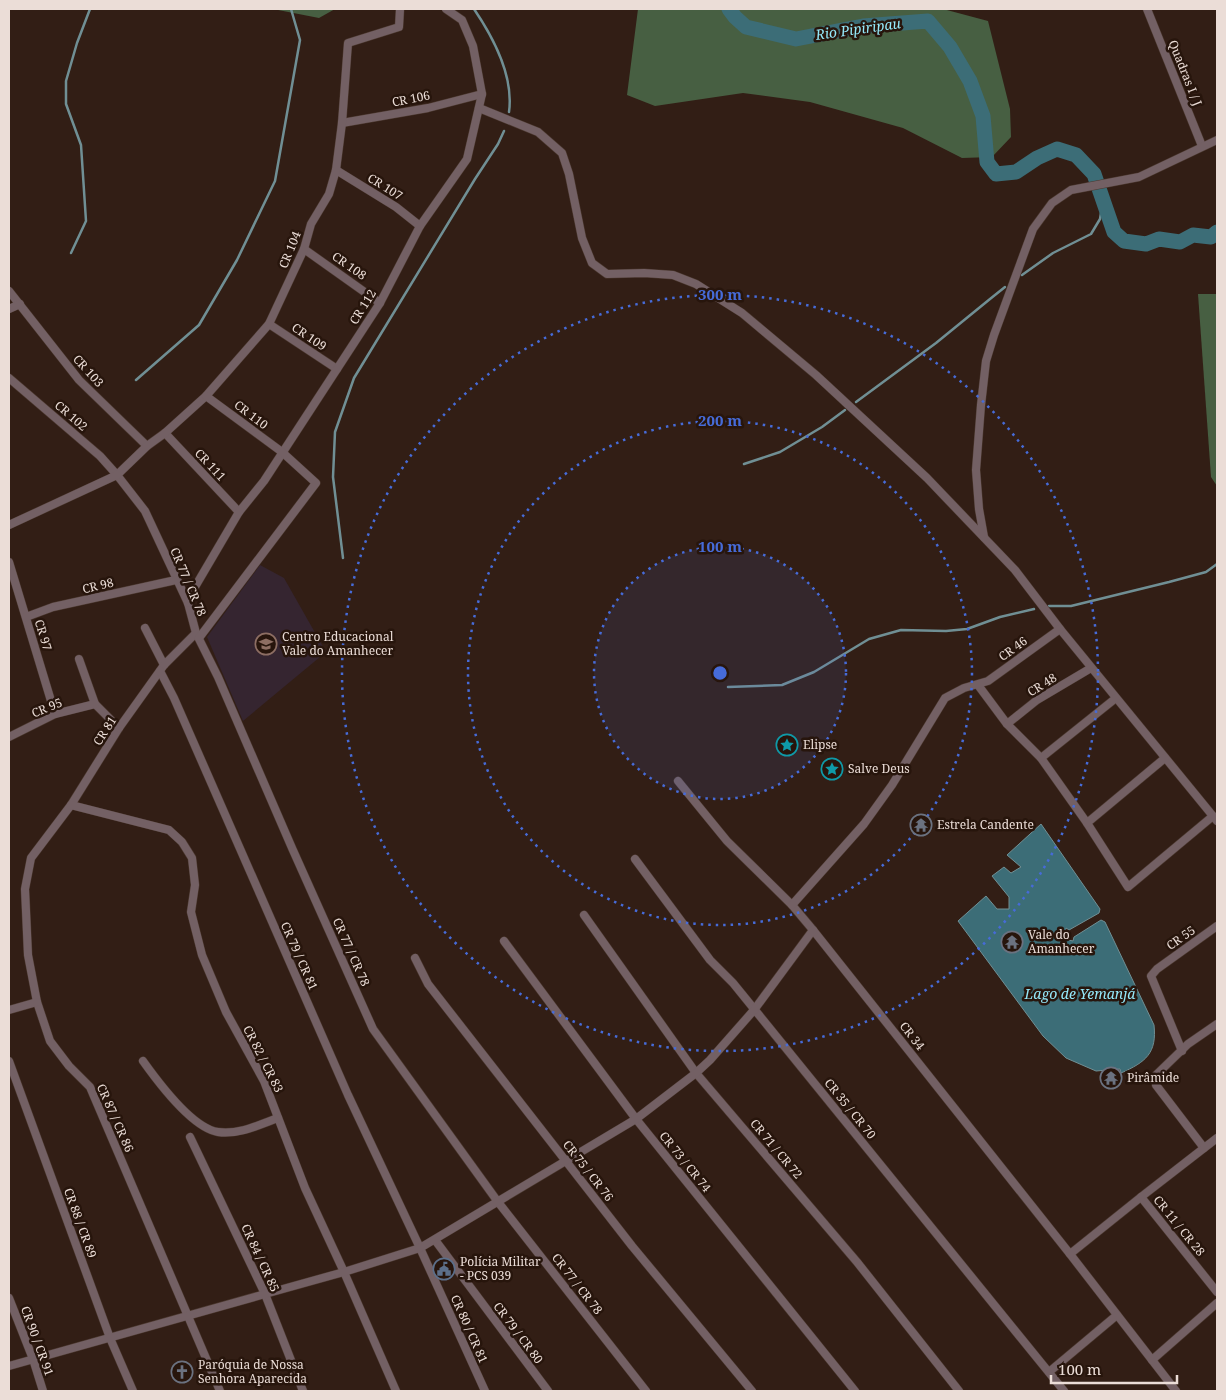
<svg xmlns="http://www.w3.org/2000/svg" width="1226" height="1400" viewBox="0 0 1226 1400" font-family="'Noto Serif',serif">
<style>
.education{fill:#352530}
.forest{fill:#475f42}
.water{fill:#3c6d77;stroke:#708f94}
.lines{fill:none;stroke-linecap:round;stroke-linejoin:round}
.stream{stroke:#708f94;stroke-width:2.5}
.river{stroke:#3c6d77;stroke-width:15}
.street-casing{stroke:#4c3930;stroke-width:9}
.street{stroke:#736064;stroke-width:8}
.ring{fill:none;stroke:#466bd8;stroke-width:2.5;stroke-dasharray:2.5 5}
.labels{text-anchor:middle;stroke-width:5;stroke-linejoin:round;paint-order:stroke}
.street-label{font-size:12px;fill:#ebddd7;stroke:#27150c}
.poi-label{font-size:12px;fill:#ebddd7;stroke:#27150c;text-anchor:start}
.water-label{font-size:14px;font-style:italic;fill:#94e8f9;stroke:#27150c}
.centre{fill:#466bd8;stroke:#27150c;stroke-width:2.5}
.ring-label{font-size:15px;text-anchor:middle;font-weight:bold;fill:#466bd8;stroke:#27150c;stroke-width:5;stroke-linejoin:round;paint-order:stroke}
</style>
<rect width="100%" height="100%" fill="#321e15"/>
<path class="education" d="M260,565L284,578L326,652L243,721L207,637Z"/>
<g class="forest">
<path d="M273,9H335L319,18Z"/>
<path d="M638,9H943L988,21L1010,109L1011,137L992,157L962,158L903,128L810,102L743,93L655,106L627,95Z"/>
<path d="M1198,294H1217V486L1211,477Z"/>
</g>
<path class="water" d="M1041,824L1100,909L1099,913L1069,930L1066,928L1064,939L1073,941L1074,937L1101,920L1105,922L1154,1025C1157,1053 1146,1062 1121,1073L1120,1069L1096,1071L1066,1058L1043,1036L958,921L986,896L997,909H1009V897L992,876L1004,867L1011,873L1021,867L1007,855Z"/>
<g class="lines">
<g class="stream">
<path d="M474,9C493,37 514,76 509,112"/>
<path d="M71,253L86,221L81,145L66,104V81L77,43L90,9"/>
<path d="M1022,275L1053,253L1091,234L1100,219L1103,201"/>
<path d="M136,380L199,325L237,260L275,181L300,40L291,9"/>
<path d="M856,402L936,343L990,299L1005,287"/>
<path d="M744,464L780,452L822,427L845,410"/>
<path d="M343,558L333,477L335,432L354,378L475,179L498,144L504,131"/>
<path d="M1049,606H1071L1169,582L1206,572L1217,564"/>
<path d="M728,687L782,685L814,672L869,639L901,630L946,631L967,629L1000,617L1034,609"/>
</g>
<path class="river" d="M729,9L735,17L746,27L796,39L863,26L928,21L950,47L970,81L983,116L987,162L996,174L1016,172L1037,158L1057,149L1076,155L1094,174L1114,232L1124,241L1146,244L1159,239L1180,242L1193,235L1211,237L1217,232"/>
<g class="street-casing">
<g id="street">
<path d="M1147,9L1202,146"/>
<path d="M479,108L538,132L562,153L569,174L582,238L592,263L607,274L644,273L673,275L696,284L742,313L816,375L927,478L1015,570L1060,629L1217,821"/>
<path d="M342,123L428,108L482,94"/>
<path d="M336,170L396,207L420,226"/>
<path d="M304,249L380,303"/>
<path d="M9,291L79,380L147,446"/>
<path d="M9,309L20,304"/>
<path d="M269,324L337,369"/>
<path d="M9,378L100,456L117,475L145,511L188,603L196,633L218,677L292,848L373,1029L498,1202L646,1391"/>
<path d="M165,433L239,512"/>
<path d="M9,525L117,475L147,446L165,433L206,396L269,324L304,249L311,224L329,194L336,170L342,123L348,43L399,27L400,9"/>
<path d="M984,537L979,509L976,470L981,405L986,361L994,335L1033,229L1052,203L1071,190L1139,177L1217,140"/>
<path d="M9,562L55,714"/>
<path d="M188,603L192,592L239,512L264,481L380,303L420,226L467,159L482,94L473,46L462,20L446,9"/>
<path d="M26,617L53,607L176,580"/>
<path d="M145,628L164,665"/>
<path d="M196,633L164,665L119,728L71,805L31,858L25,889L28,955L37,1002L50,1041L69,1066L90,1087L220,1391"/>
<path d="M199,638L316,483L282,452L206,396"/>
<path d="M79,659L95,704L119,728"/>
<path d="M160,671L174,698L348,1095L420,1248L485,1391"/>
<path d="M978,685L1007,724L1041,758L1087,823L1128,887L1213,816"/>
<path d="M1007,724L1037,700L1091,668"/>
<path d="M9,737L55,714L95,704"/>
<path d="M1041,758L1116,698"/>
<path d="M678,781L727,841L792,905L813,930L1070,1254L1176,1391"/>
<path d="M71,805L169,830L182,842L192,858L195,885L191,912L202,955L226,1012L264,1081L305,1188L344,1272L396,1391"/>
<path d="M1087,823L1165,758"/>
<path d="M635,859L710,960L733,983L1064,1391"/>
<path d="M792,905L864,824L892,785L945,698L964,688L988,681L1060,629"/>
<path d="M584,915L696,1073L857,1262L959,1391"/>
<path d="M504,941L636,1119L855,1391"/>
<path d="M415,958L428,984L632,1246L752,1391"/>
<path d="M9,1010L37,1002"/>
<path d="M1182,1051L1151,976L1157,969L1217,926"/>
<path d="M9,1061L110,1338L133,1391"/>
<path d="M143,1061C158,1082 192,1128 218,1132C238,1135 259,1125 278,1118"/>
<path d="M190,1137L265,1294L303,1391"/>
<path d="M1204,1148L1156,1085L1155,1076L1188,1044L1217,1024"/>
<path d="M1141,1197L1217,1292"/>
<path d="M435,1240L548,1391"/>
<path d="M1070,1254L1141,1197L1217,1138"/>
<path d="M9,1298L33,1359L43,1391"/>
<path d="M1152,1360L1217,1303"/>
<path d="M9,1366L265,1294L344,1272L420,1248L636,1119L696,1073L710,1060L754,1010L813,930"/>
<path d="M1049,1372L1117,1315"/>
</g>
</g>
<use href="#street" class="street"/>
</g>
<circle cx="720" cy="673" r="126" fill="#466bd8" fill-opacity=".12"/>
<g class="ring">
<circle cx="720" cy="673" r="126"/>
<circle cx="720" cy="673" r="252"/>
<circle cx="720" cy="673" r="378"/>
</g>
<defs>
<g id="school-ring" transform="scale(1.125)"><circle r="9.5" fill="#27150c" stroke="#8d6e63" stroke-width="1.5"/><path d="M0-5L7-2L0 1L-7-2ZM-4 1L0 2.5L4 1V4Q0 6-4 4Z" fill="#8d6e63"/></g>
<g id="sight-ring" transform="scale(1.125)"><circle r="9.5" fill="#27150c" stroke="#0f9aa8" stroke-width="1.5"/><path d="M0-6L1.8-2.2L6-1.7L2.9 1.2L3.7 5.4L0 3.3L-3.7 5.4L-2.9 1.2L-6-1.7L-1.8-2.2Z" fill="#0f9aa8"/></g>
<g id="temple-ring" transform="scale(1.125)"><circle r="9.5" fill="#27150c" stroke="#6b7280" stroke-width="1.5"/><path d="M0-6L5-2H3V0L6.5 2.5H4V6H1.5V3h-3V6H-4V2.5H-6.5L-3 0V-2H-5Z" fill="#6b7280"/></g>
<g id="civic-ring" transform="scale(1.125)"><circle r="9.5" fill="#27150c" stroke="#5c6f8a" stroke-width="1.5"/><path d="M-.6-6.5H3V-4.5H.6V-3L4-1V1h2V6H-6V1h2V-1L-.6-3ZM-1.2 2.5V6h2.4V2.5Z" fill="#5c6f8a"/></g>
<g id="church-ring" transform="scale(1.125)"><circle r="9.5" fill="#27150c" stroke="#6b7280" stroke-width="1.5"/><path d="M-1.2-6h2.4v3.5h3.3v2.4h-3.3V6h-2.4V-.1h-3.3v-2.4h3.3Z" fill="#6b7280"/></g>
</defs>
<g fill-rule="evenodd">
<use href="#school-ring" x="266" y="644"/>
<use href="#sight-ring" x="787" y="745"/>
<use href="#sight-ring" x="832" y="769"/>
<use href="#temple-ring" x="921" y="825"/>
<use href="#temple-ring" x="1012" y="942"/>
<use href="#temple-ring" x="1111" y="1078"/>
<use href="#civic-ring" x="444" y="1269"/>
<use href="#church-ring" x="182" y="1372"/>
</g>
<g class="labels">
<g class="street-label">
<text transform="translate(1185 73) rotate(68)" y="4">Quadras I / J</text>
<text transform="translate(411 99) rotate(-11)" y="4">CR 106</text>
<text transform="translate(385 187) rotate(32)" y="4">CR 107</text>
<text transform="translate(290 250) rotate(-68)" y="4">CR 104</text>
<text transform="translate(349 266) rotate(35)" y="4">CR 108</text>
<text transform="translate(363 307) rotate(-58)" y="4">CR 112</text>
<text transform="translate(309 337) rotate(34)" y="4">CR 109</text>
<text transform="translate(88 371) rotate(48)" y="4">CR 103</text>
<text transform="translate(251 415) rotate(37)" y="4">CR 110</text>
<text transform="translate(71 416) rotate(41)" y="4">CR 102</text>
<text transform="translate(210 465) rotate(47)" y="4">CR 111</text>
<text transform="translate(188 582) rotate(67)" y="4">CR 77 / CR 78</text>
<text transform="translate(98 586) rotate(-13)" y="4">CR 98</text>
<text transform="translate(43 635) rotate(73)" y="4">CR 97</text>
<text transform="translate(1013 649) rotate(-36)" y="4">CR 46</text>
<text transform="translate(1042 685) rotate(-32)" y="4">CR 48</text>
<text transform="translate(47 708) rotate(-22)" y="4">CR 95</text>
<text transform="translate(105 731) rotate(-57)" y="4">CR 81</text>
<text transform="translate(1181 938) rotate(-35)" y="4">CR 55</text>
<text transform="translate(351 952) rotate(66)" y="4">CR 77 / CR 78</text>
<text transform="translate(299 956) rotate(66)" y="4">CR 79 / CR 81</text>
<text transform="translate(912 1036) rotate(52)" y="4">CR 34</text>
<text transform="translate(263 1059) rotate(63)" y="4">CR 82 / CR 83</text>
<text transform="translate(850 1109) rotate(51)" y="4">CR 35 / CR 70</text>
<text transform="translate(115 1118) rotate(66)" y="4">CR 87 / CR 86</text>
<text transform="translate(776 1149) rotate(50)" y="4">CR 71 / CR 72</text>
<text transform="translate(685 1162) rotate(51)" y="4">CR 73 / CR 74</text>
<text transform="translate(588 1171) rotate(52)" y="4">CR 75 / CR 76</text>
<text transform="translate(80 1223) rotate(70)" y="4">CR 88 / CR 89</text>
<text transform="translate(1179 1226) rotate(51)" y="4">CR 11 / CR 28</text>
<text transform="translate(260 1258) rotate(65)" y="4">CR 84 / CR 85</text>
<text transform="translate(577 1284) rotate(52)" y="4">CR 77 / CR 78</text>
<text transform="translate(469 1329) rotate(66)" y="4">CR 80 / CR 81</text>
<text transform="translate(518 1333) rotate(53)" y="4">CR 79 / CR 80</text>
<text transform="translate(37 1341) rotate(70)" y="4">CR 90 / CR 91</text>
</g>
<g class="poi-label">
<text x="282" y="641">Centro Educacional<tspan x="282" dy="14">Vale do Amanhecer</tspan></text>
<text x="803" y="749">Elipse</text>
<text x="848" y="773">Salve Deus</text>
<text x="937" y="829">Estrela Candente</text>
<text x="1028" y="939">Vale do<tspan x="1028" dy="14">Amanhecer</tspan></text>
<text x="1127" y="1082">Pirâmide</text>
<text x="460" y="1266">Polícia Militar<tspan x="460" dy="14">- PCS 039</tspan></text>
<text x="198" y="1369">Paróquia de Nossa<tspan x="198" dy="14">Senhora Aparecida</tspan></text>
</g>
<g class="water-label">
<text transform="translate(858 29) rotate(-8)" y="5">Rio Pipiripau</text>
<text x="1080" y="999">Lago de Yemanjá</text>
</g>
</g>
<circle cx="720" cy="673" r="8" class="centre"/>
<g class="ring-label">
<text x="720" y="300">300 m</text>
<text x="720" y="426">200 m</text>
<text x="720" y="552">100 m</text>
</g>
<rect width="1226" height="1400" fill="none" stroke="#ebddd7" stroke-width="20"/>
<path d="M1051 1375v8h126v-8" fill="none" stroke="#ebddd7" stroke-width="2.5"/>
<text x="1058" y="1375" font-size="15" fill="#ebddd7" stroke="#27150c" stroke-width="4" paint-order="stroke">100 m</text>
</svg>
